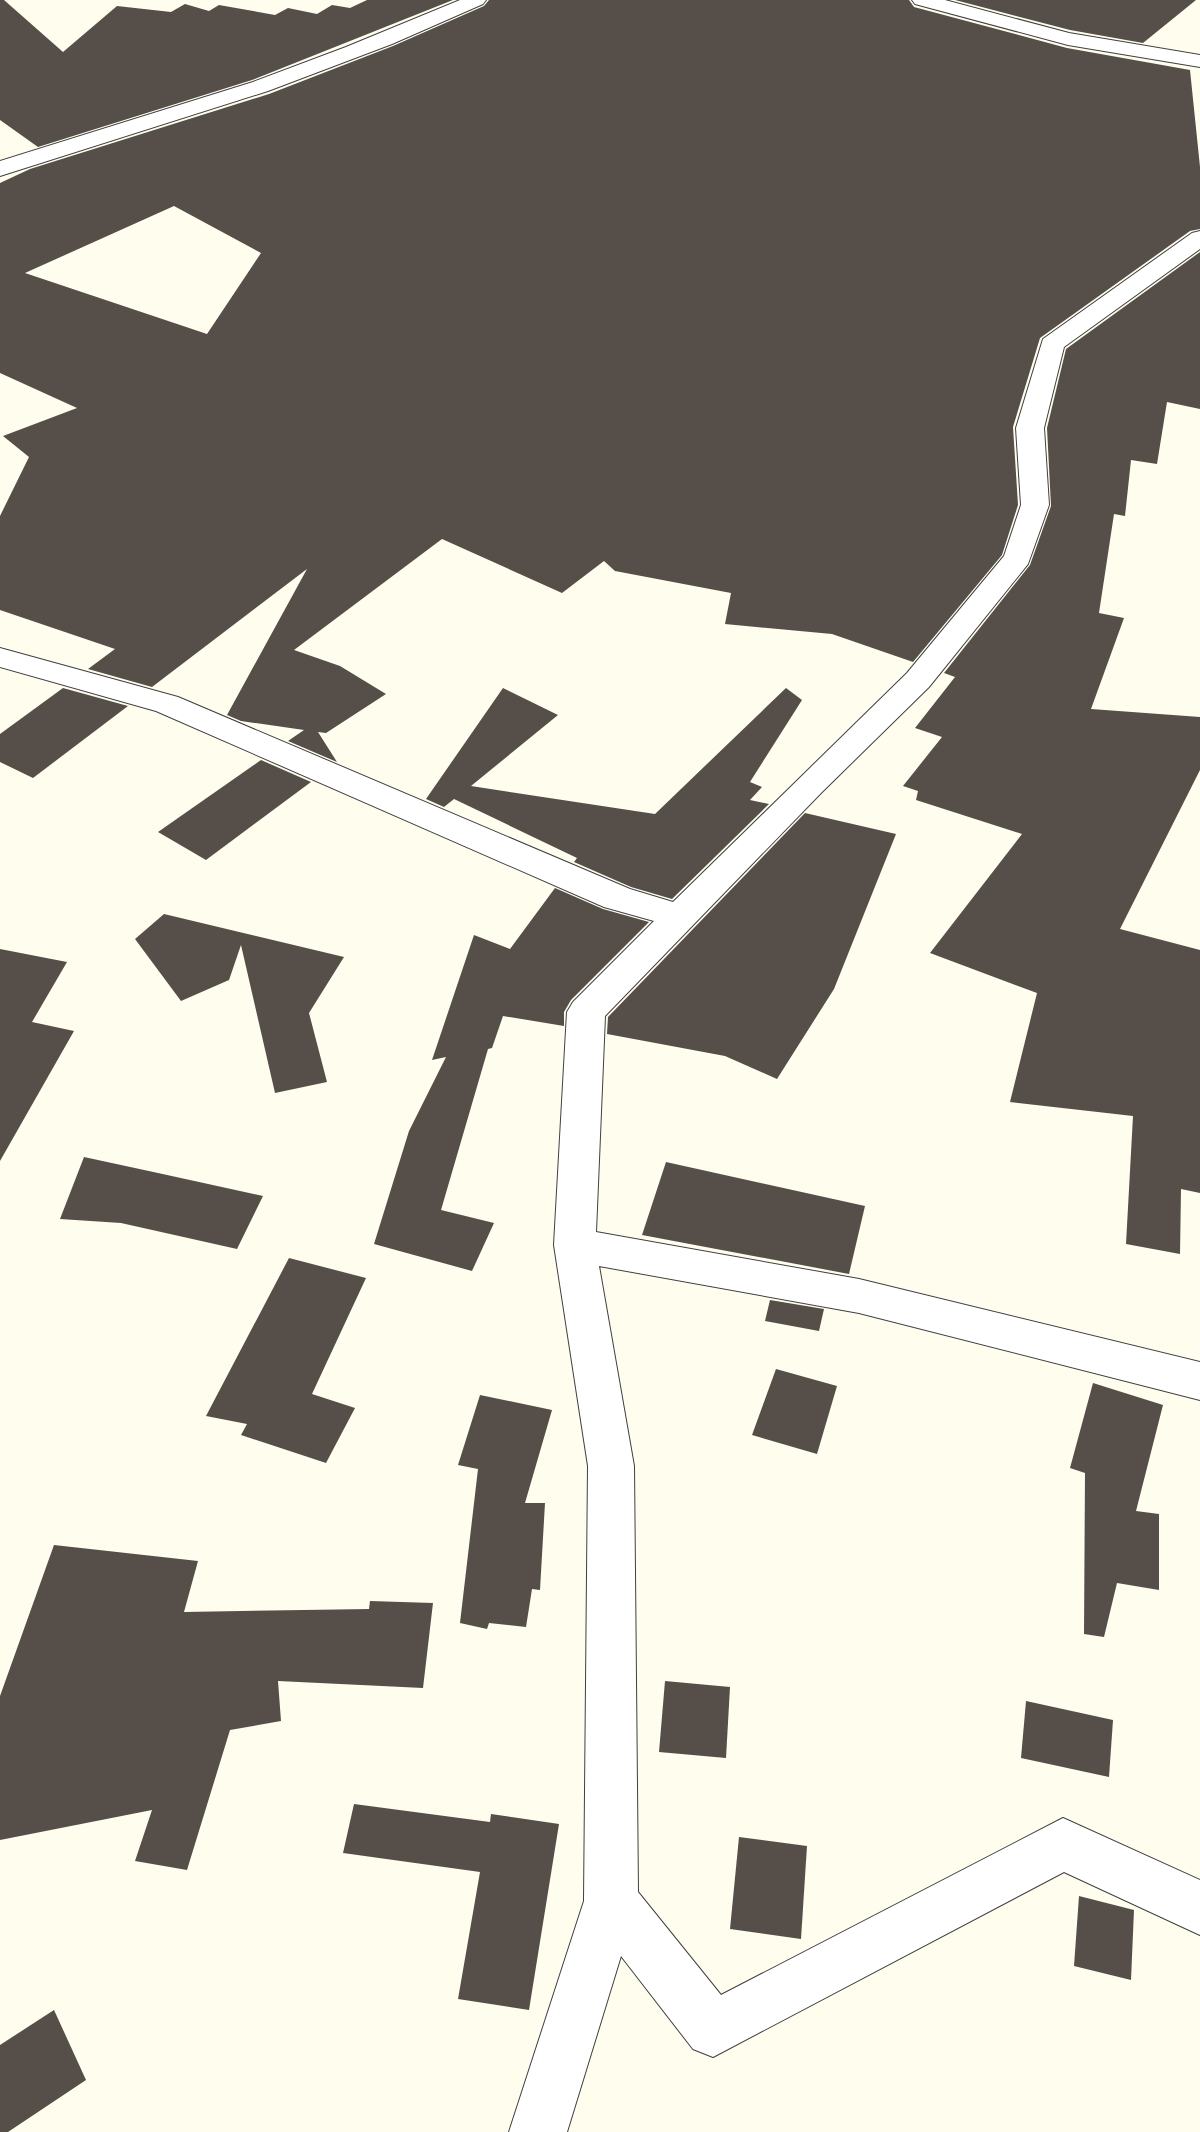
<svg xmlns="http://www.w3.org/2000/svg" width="1200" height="2132" viewBox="0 0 1200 2132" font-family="Literata,serif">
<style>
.building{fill:#564f49;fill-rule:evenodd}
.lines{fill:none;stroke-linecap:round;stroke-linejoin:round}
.minor-casing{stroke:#404040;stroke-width:2}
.minor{fill:#fff;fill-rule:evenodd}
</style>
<rect width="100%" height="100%" fill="#fffded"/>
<g class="building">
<path d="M0,0H4L63,52L117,6L171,12L185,4L209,11L219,5L275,15L288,8L317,14L332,5L350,8L367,0H453L252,80L38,147L0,120Z"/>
<path d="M489,0H909L914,7L1067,48L1190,70L1200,167V229L1190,231L1040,338L1013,427L1018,505L1002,555L913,662L832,634L725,624L731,593L615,571L604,561L562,593L442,539L294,650L340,666L386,694L326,733L318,732L337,762L288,741L304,730L241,721L227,715L307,569L152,687L88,669L115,649L0,610V516L29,457L3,436L77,408L0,373V183L30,169L269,94L393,46L484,6ZM174,206L261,253L207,334L25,273Z"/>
<path d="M955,0H1196L1143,43L1070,30Z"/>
<path d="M1200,252V409L1167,402L1157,464L1131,460L1125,516L1114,514L1099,613L1124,618L1091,709L1200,717V770L1120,929L1200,950V1193L1181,1189L1180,1254L1126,1244L1133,1116L1010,1102L1037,993L930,953L1022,834L916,800L918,791L903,786L942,737L915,728L955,677L944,673L1030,565L1051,506L1047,428L1066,349Z"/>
<path d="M63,688L128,706L33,778L0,762V734Z"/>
<path d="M503,688L558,715L471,786L655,814L786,688L802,700L750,782L762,787L750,800L769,804L672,899L631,887L574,862L577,858L454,799L444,807L426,799Z"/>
<path d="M261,760L311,782L206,860L158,832Z"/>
<path d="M805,813L896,834L834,989L777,1079L725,1056L607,1034L608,1017Z"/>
<path d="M555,888L603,909L649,922L571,1000L564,1012V1026L503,1016L492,1048L488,1049L441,1210L494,1223L472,1271L374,1244L409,1131L446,1057L432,1060L474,935L510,949Z"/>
<path d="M164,914L344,957L309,1013L327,1082L275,1093L241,945L229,980L181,1001L135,939Z"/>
<path d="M0,949L67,962L32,1022L74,1031L0,1161Z"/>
<path d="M84,1157L158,1173L263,1196L237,1249L121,1223L60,1219Z"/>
<path d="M666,1162L865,1206L849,1274L642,1235Z"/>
<path d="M289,1258L366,1278L312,1394L355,1408L326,1463L241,1435L247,1424L206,1416Z"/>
<path d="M770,1300L824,1309L819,1331L765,1321Z"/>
<path d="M776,1369L837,1386L817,1454L752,1435Z"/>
<path d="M1093,1383L1163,1405L1136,1511L1159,1514V1590L1117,1583L1104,1637L1084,1634L1085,1473L1070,1468Z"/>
<path d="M480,1395L552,1410L525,1503H545L540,1590L532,1589L526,1627L489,1623L487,1629L460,1623L478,1469L458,1465Z"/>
<path d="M54,1545L198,1561L184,1612L369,1609L370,1601L433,1603L423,1688L278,1681L281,1721L230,1730L187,1870L135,1861L152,1810L0,1840V1696Z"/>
<path d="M665,1681L730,1687L726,1758L659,1752Z"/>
<path d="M1026,1701L1113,1720L1109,1777L1021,1758Z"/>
<path d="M354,1804L490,1822L491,1814L559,1824L529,2010L458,1999L480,1872L343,1853Z"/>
<path d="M739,1837L807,1846L801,1939L730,1929Z"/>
<path d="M1079,1896L1134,1910L1131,1980L1074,1966Z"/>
<path d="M54,2010L86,2080L8,2132H0V2045Z"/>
</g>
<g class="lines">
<g class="minor-casing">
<g id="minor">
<path d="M460,0H486L483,4L392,44L268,91L0,176V161L253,82L346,47Z"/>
<path d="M912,0H945L1069,33L1200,55V67L1068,45L915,4Z"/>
<path d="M1200,231V249L1064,347L1044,428L1049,505L1028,564L929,687L821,793L605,1016L596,1232L859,1279L1200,1362V1400L859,1313L599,1266L634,1466L638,1892L721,1995L1063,1818L1200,1880V1935L1064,1872L713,2057L693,2049L621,1956L567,2132H509L584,1901L588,1466L554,1245L567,1012L573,1002L654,921L604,907L156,711L0,667V648L178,697L630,889L673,902L907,673L1004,556L1021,505L1016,428L1043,339L1192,233Z"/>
</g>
</g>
<use href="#minor" class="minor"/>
</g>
</svg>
